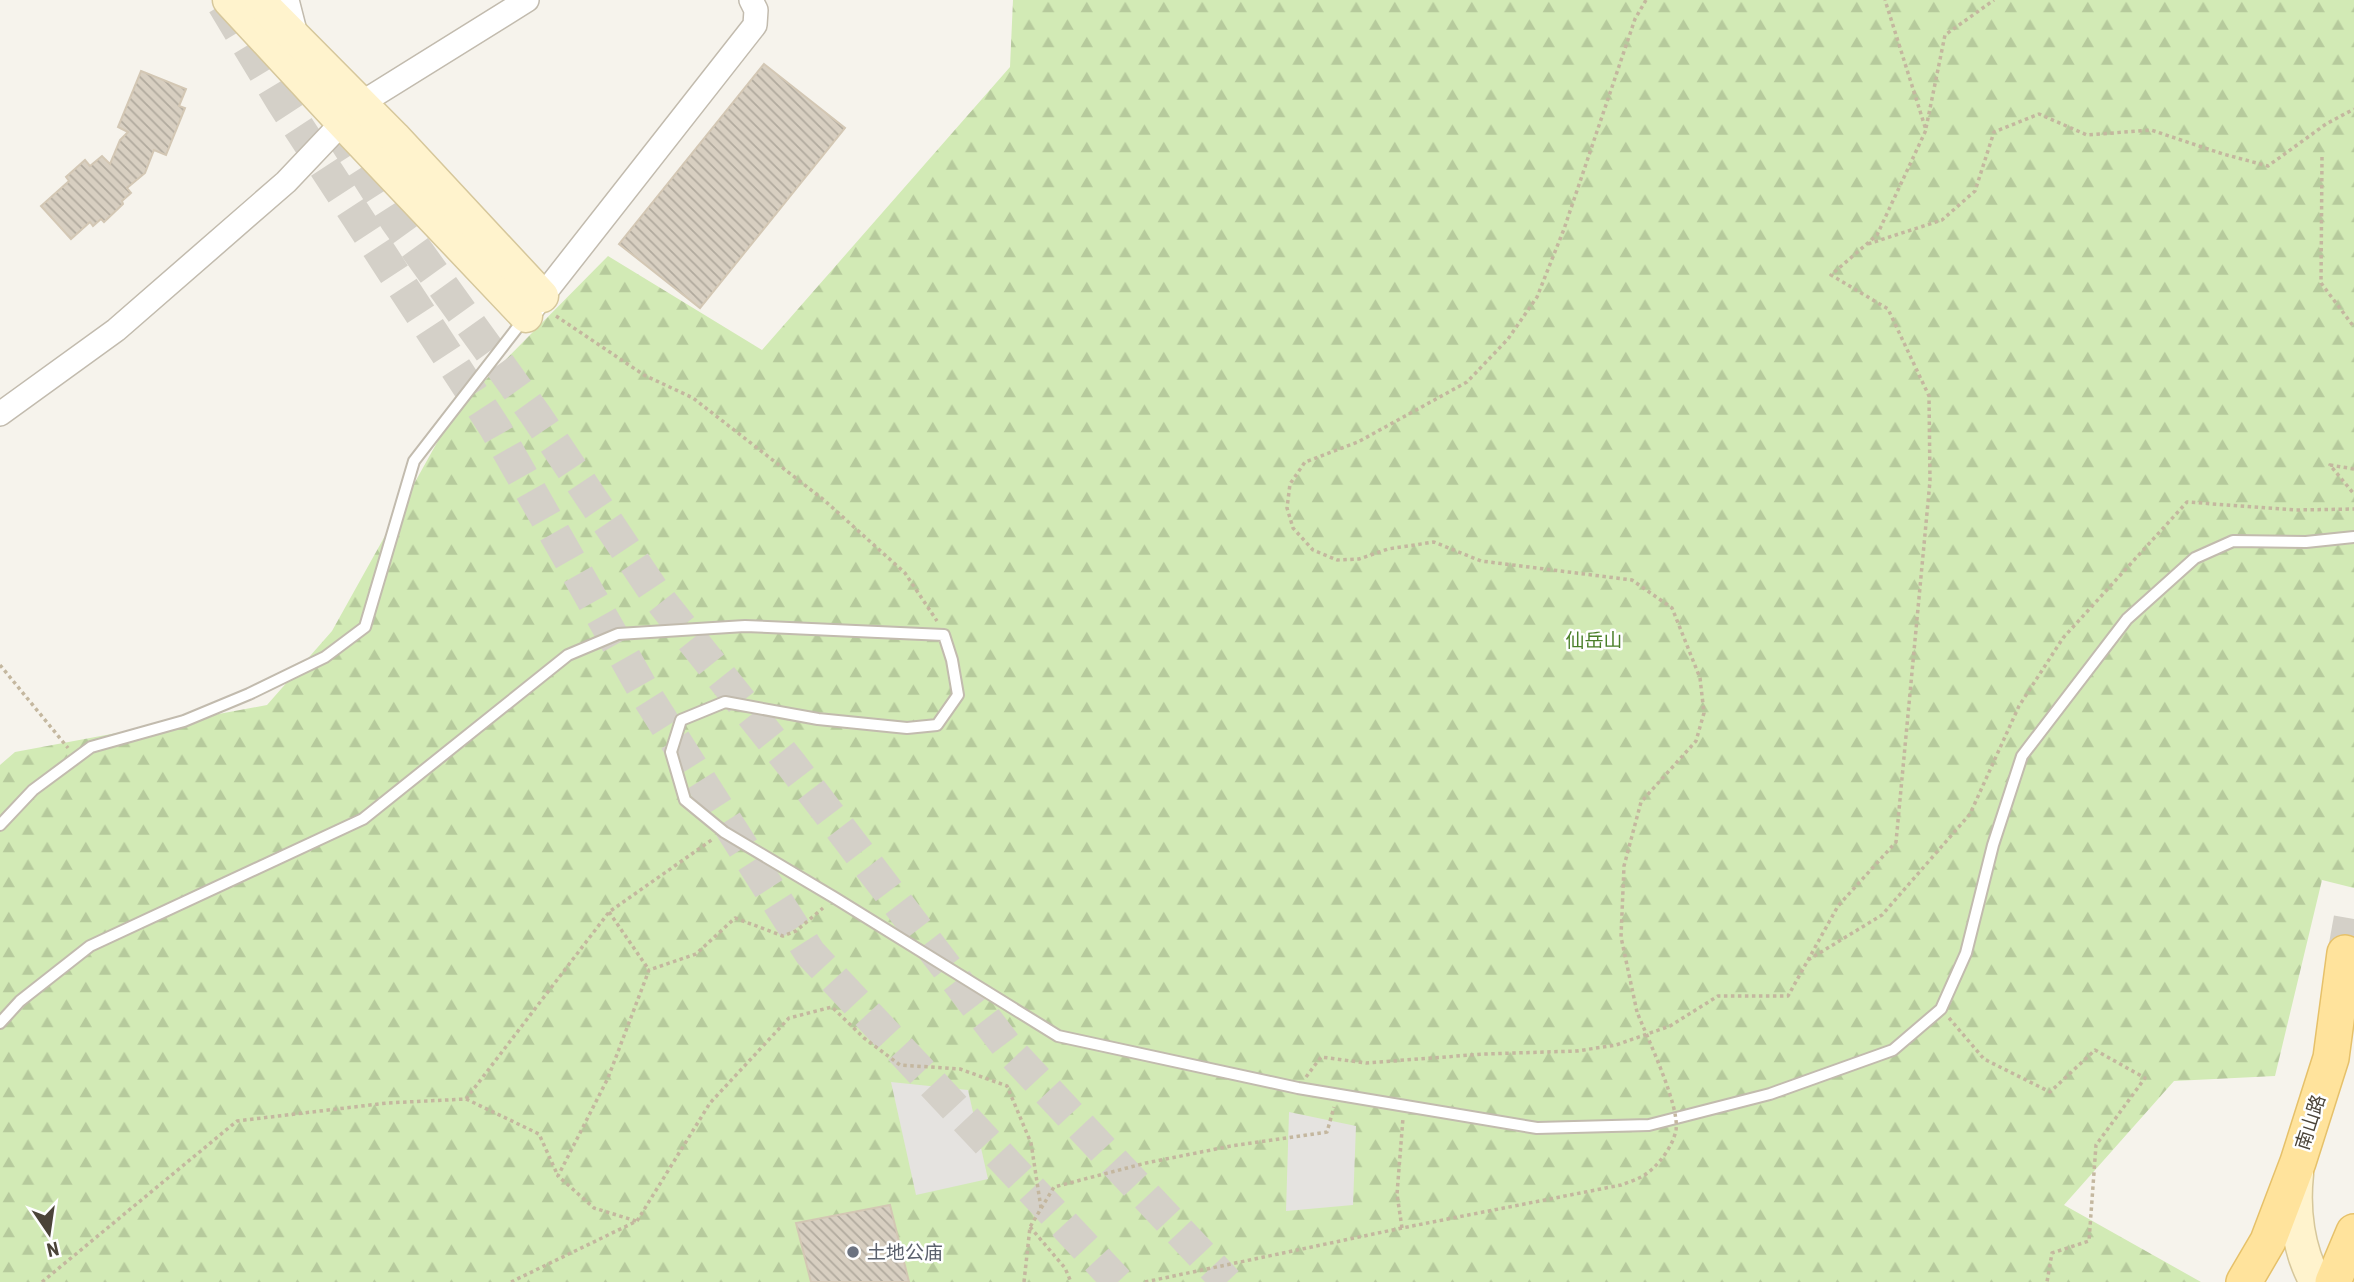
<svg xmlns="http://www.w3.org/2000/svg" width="2354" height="1282" viewBox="0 0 2354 1282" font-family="'Roboto Condensed','Noto Sans SC',sans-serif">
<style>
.forest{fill:url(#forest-firs)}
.parking{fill:#e5e3e0}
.building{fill:url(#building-back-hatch);stroke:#d3c7b4;stroke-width:2}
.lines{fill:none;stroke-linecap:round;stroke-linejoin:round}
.secondary-tunnel{stroke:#d4d0c8;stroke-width:32;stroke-dasharray:32 16;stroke-linecap:butt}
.primary-tunnel{stroke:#d4d0c8;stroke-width:35;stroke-dasharray:35 18;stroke-linecap:butt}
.lane-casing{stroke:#c2bbae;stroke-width:14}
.street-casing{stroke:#c2bbae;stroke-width:26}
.secondary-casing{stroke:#d6c79b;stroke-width:35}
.primary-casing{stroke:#e6c16a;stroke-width:38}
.path{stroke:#c4b79f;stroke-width:3.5;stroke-dasharray:3.5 3.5;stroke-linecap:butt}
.lane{stroke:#fff;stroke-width:10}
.street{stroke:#fff;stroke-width:23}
.secondary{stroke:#fff3cd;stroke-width:32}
.primary{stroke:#ffe39c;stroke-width:35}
.path-bridge{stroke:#c4b79f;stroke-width:3.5;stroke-dasharray:3.5 3.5;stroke-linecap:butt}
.worship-dot{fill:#6b7280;stroke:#fff;stroke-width:2.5}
.labels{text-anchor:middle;stroke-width:5;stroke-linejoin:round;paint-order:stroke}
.park-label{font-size:19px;fill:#4a7f2a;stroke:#fff}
.street-label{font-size:19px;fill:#4b4439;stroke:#fff}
.worship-label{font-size:19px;fill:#5b616d;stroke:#fff;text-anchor:start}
</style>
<defs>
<pattern id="forest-firs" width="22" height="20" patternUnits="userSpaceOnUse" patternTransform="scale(1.75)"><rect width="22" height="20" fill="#d2eab5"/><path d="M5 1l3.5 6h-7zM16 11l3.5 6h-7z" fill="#b6ca9c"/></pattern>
<pattern id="building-back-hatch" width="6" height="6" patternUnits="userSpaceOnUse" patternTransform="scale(1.75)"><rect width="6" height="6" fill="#d8cfc1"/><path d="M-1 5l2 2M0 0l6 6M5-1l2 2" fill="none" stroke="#b1aa9e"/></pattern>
</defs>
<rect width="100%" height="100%" fill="#f6f3ec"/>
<path class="forest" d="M1013,0H2354V888L2322,880L2275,1076L2174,1081L2064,1205L2201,1282H0V765L15,752L267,705L332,631L454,412L608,256L762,350L1010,67Z"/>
<g class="parking">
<path d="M891,1082L968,1090L988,1179L916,1195Z"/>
<path d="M1289,1112L1356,1126L1353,1205L1286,1211Z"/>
</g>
<g class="building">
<path d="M764,64L845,128L700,308L619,244Z"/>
<path d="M141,71L186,89L179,106L185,108L166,155L154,150L145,173L127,188L131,193L122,201L123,204L104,222L101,219L93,226L90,222L71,239L41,206L69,181L66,177L85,160L90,166L102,156L110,164L120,140L128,132L118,127Z"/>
<path d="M890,1205L909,1282H811L796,1223Z"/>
</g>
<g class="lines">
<g class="secondary-tunnel">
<path d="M223,4L282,102L495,428L645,693L810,953L1118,1282"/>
<path d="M336,127L396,221L535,414L657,596L791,764L1012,1053L1227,1282"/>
</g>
<path class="primary-tunnel" d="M2345,953L2354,903"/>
<g class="lane-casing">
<g id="lane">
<path d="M0,825L33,790L91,747L184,721L249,694L325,657L365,627L414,461L524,319"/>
<path d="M0,1023L20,1001L90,946L363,819L568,655L618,634L745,626L944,635L952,660L958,695L937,725L907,728L818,719L725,702L681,720L671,752L685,800L724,832L835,898L1058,1036L1298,1088L1537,1128L1649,1125L1770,1094L1893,1050L1941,1009L1966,953L1993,845L2022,756L2127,619L2195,558L2233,541L2306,542L2354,537"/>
</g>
</g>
<g class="street-casing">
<g id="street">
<path d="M287,0L297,39"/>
<path d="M533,308L755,25L756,10L751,0"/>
<path d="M0,414L116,330L286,182L360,104L527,0"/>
</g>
</g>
<g class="secondary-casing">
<g id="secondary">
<path d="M229,0L343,123L526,316"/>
<path d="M261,0L266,8L394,137L542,296"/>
<path d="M2297,1174C2293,1210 2298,1250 2316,1282"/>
</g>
</g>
<g class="primary-casing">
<g id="primary">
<path d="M2244,1282L2268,1241L2298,1162L2331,1058L2345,953"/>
<path d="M2333,1282L2354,1232"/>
</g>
</g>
<g class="path">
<path d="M1926,128L1945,35L1994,0"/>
<path d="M2322,157L2321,283L2354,327"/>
<path d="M1868,244L1942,220L1975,191L1994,132L2039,114L2087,135L2151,130L2223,154L2268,166L2326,124L2354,109"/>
<path d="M556,316L644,375L693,398L824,500L905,573L937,621"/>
<path d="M2354,469L2330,465L2354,494"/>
<path d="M0,665L68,748"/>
<path d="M609,912L649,970"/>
<path d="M1808,960L1882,915L1970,814L2019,706L2063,638L2187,502L2296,510L2354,509"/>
<path d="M1637,1012L1621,937L1624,866L1641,802L1696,741L1704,713L1700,678L1672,608L1632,580L1481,561L1434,542L1388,549L1359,559L1337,560L1313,550L1293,528L1287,508L1290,484L1305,462L1358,442L1467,382L1508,339L1537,297L1564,229L1635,19L1646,0"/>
<path d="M1949,1018L1984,1059L2050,1092L2095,1050L2145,1078L2096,1145L2089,1241L2052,1253L2047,1282"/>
<path d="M1306,1077L1321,1057L1366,1063L1484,1054L1577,1051L1616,1045L1670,1026L1718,996H1788L1838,906L1896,842L1930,481L1929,396L1888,309L1831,275L1877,235L1926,130L1885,0"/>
<path d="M466,1099L539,1134L558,1176"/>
<path d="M636,1221L594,1208L558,1176L608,1078L649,970L696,954L735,918L783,936L796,931L823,908"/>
<path d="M1030,1227L1065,1268L1071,1282"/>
<path d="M1402,1228L1397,1194L1403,1118"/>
<path d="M42,1282L237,1121L387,1103L466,1099L609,912L713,839"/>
<path d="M511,1282L637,1221L710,1103L789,1018L832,1007L864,1038L900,1065L960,1069L1007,1086L1031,1143L1041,1208"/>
<path d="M1024,1282L1030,1227L1054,1187L1146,1163L1231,1146L1327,1132L1334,1107"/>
</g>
<use href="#lane" class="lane"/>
<use href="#street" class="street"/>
<use href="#secondary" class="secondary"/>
<use href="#primary" class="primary"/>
<path class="path-bridge" d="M1145,1282L1402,1228L1621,1185C1629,1182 1639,1179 1646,1174C1659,1165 1673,1146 1676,1130C1680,1106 1647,1037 1637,1012"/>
</g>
<circle class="worship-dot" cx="853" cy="1252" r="7"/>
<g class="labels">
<g class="park-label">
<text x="1594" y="647">仙岳山</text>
</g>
<g class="street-label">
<text transform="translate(2310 1122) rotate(-72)" y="7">南山路</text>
</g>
<g class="worship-label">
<text x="867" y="1259">土地公庙</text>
</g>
</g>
<g transform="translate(49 1233) rotate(167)" stroke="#ffffff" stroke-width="5" paint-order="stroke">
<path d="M0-5L12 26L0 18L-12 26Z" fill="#4b4439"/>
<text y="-10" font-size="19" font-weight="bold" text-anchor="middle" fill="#4b4439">N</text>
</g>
</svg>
